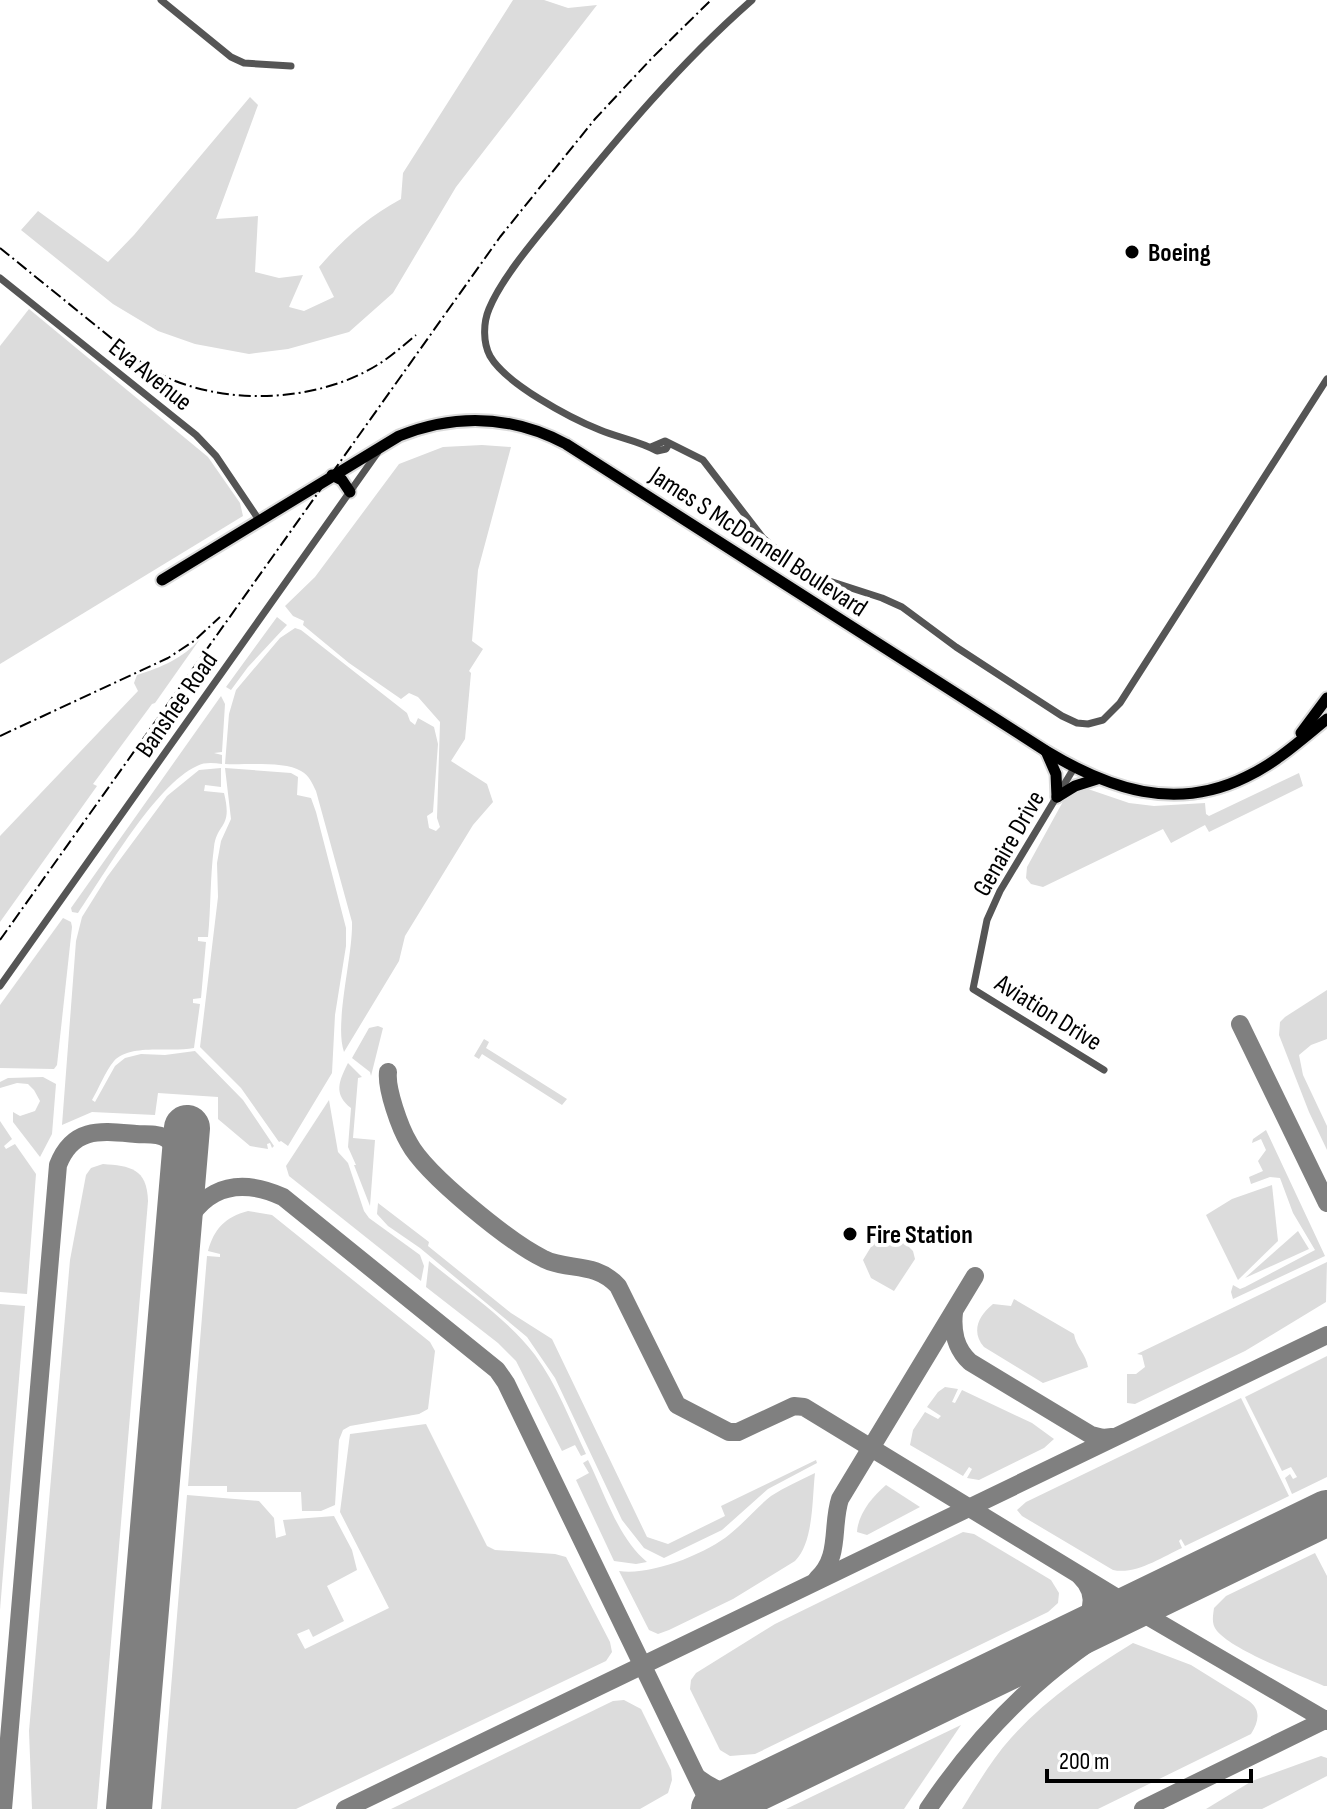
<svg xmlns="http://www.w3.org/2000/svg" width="1327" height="1809" viewBox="0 0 1327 1809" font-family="'Sofia Sans Condensed',sans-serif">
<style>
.green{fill:#dcdcdc}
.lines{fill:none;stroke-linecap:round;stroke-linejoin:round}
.taxiway{stroke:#808080;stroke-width:18}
.runway{stroke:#808080;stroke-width:46}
.primary-casing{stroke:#dbdbdb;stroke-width:15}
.minor{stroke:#555;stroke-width:7}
.primary{stroke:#000;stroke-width:11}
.rail{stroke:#000;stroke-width:2;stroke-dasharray:12 4 2 4;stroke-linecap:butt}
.poi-dot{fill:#000;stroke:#fff;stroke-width:3}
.labels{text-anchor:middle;stroke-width:8;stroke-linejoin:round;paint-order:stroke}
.poi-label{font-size:26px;font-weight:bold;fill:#000;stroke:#fff;text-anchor:start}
.street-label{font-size:26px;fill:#000;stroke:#fff}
</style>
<rect width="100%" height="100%" fill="#fff"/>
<g class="green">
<path d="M513,0H544L568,8L597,5L456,187L393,293L349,332L288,349L249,354L195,344L158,331L113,304L21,230L38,211L108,262L134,235L250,97L258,105L216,219L258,216L255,272L279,278L303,275L289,307L304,311L334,297L319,267C343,239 368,217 401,199L403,173Z"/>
<path d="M29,309L208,457L240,503L243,516L0,664V346Z"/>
<path d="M482,445L511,447L478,570L472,641L483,649L469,671L471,673L465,739L451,761L487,784L493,802L473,825L405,936L399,961L344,1052C334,1023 353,957 352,922L316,791C312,783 309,775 301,771C285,761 245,765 225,764L229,714L236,690L280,638L295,628L301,630L407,713L410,721L415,725L418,718L434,727L438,744L433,812L427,816L429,828L436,831L440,827L437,818L440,722L418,697L409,693L401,699L349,663L303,625L304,621L293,616L285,606L315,577L399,464L443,447Z"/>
<path d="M277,617L287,625L248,667L231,690L226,687Z"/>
<path d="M200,639L155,703L152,704L93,784L97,786L0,922V836L138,691L134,683L137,675C162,667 182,659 200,639Z"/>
<path d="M221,696L225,704L222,752L214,753L222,755V764C213,763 205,762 197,766C155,785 105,874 78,913L72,912L71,908Z"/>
<path d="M221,768V787L205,785L204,791L224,793C233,829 217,822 214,847C210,877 211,907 208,937H198V941L206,942L201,998L193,999V1003L200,1004L194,1048C171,1053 131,1043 114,1061C105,1072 99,1088 92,1100L95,1102L115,1066L125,1058L141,1054L165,1055L195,1051L243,1100L274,1146L272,1148L270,1143L267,1144L268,1149L250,1146L218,1119V1097L158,1093L155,1115L92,1112L62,1125L76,941L82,917L107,877L167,796L199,770Z"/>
<path d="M225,768L291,773L298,777L297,795L311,798L316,812L346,928V946L335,1015L332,1073L288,1146L281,1141L279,1142L241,1088L200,1047L218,897L217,863L221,841L231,819Z"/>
<path d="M1299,773L1303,786L1209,832L1205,825L1171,843L1163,829L1043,887L1031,884L1026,878L1027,867L1066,796L1085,788L1129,803L1154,806L1205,803L1206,814L1209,816Z"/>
<path d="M63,918L71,922L72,927L57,1065L54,1069L0,1068V1005Z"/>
<path d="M1327,990V1039L1311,1045L1299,1055L1303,1075L1327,1126V1150L1309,1112L1279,1035L1280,1022L1285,1017Z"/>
<path d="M378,1026L383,1028L371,1076L370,1072L352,1058L369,1028Z"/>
<path d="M484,1039L489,1042L486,1048L567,1099L562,1105L482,1054L479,1059L474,1056Z"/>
<path d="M348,1063L362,1077L358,1078L353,1138L375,1140L370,1206L354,1165H356L348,1147L351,1108C333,1094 339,1081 348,1063Z"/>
<path d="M43,1077L56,1084L52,1134L40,1157L13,1122V1112L20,1116L35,1111L40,1101L34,1090L28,1084L17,1083L0,1088V1082L8,1078Z"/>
<path d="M329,1100L338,1152L348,1163L364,1211L369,1218L420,1255L424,1266L421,1281L289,1176L286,1166Z"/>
<path d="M0,1121L12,1139L4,1146L6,1149L15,1144L36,1174L27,1294L0,1292Z"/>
<path d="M1266,1130L1325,1256L1233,1299L1231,1292L1233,1285L1240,1289L1245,1287L1315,1250L1293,1213L1280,1178L1270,1177L1251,1184L1249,1177L1263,1171L1258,1161L1266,1150L1261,1139L1252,1143L1253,1139Z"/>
<path d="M103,1164C130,1166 147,1168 148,1201L97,1809H32L29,1731L70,1260L86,1175L91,1168Z"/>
<path d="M1272,1185L1278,1241L1238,1280L1206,1215L1232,1199Z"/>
<path d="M378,1203L429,1242L428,1246L511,1313L552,1339L647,1537L668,1544L725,1516L721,1506L816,1460L817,1463L768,1489L722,1530L664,1558L644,1548L622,1520L555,1378L527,1337L420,1248L388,1226L377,1214Z"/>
<path d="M248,1211L272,1215L430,1342L435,1351L428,1409L419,1414L350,1426L343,1430L339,1440L335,1505L321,1511H302L301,1492H227V1486H188L207,1256L220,1257V1254L208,1251C214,1229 225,1217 248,1211Z"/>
<path d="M898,1231V1234L904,1236L902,1240L913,1251L915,1259L894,1291L871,1278L863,1260L880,1232Z"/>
<path d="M1298,1231L1309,1249L1245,1278Z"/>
<path d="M429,1261C465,1291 507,1318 535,1355C557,1385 570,1420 586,1454L581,1456L575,1445L562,1451L516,1361L498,1343L426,1287Z"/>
<path d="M1327,1262L1326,1302L1245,1351L1135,1404L1127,1403V1374H1136L1145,1367L1142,1355L1137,1354Z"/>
<path d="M1014,1299L1074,1334C1076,1347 1086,1354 1088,1367L1043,1383L984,1347C971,1332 978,1316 993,1304L1011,1306Z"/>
<path d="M0,1304L25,1306L0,1610Z"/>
<path d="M1327,1356V1477L1292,1494L1285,1478L1290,1474L1293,1479L1297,1477L1291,1467L1282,1471L1245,1397Z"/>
<path d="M945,1387L958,1389L952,1402L955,1403L962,1390L1032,1423L1054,1439L1044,1448L979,1480L967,1478L972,1469L969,1467L963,1476L910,1445L913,1430L925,1412L938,1419L941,1416L927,1407L938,1392Z"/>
<path d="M1241,1398L1289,1496L1185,1546L1181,1539L1179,1541L1182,1548C1162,1557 1136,1575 1113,1570L1022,1516L1017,1510L1026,1502Z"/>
<path d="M426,1424L487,1546L495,1550L555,1554L566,1557L610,1642L612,1652L606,1661L296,1809H161L187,1495L259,1501L274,1518L276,1538L286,1535L283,1520L334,1516L352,1550L357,1570L327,1586L344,1621L313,1637L309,1629L297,1634L305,1649L389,1608L340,1512L350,1434Z"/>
<path d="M588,1460C605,1494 618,1538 647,1562L636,1564L614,1561L576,1480L589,1473L583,1463Z"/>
<path d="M815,1473C812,1498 814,1542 795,1561L733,1599L669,1630L658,1634L649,1630L619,1571C650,1576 706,1554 730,1534C745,1522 756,1508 771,1496C785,1487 801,1480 815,1473Z"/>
<path d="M886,1485L920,1507L867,1535L857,1532C858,1514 872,1497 886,1485Z"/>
<path d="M963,1532L974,1534L1051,1580L1059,1593L1058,1603L1048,1612L755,1754L730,1756L720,1750L690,1689L691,1680L696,1673L775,1624Z"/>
<path d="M1315,1553L1327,1576V1686H1324C1299,1675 1234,1651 1217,1631C1211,1624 1213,1616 1214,1608L1226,1596Z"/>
<path d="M1133,1643L1191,1665L1249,1701C1261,1710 1259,1721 1251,1734L1098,1809H962C977,1785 992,1759 1011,1738C1046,1699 1089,1670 1133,1643Z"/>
<path d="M624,1700L641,1709L671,1770L672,1780L668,1793L640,1809H391L613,1701Z"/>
<path d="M961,1725L904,1809H786Z"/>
<path d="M1321,1756L1327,1758V1776L1262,1809H1206L1252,1781Z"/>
</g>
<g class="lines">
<g class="taxiway">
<path d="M1240,1024L1327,1203"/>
<path d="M388,1072C386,1089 400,1128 409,1143C426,1175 511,1243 544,1259C567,1271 595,1261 618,1286L677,1405L729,1432H738L794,1406L804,1407L1132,1607L1327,1721"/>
<path d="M175,1250C192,1195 228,1172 283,1197L497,1370L506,1383L712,1809"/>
<path d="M954,1312C952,1331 955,1348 970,1362L1091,1435L1103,1438L1112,1437"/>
<path d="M817,1579C841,1557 831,1527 840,1499L975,1276"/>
<path d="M1070,1637C1091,1621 1101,1596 1080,1576"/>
<path d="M698,1778C714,1790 727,1795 747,1793"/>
<path d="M3,1809L58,1165C73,1126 102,1131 136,1134C146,1135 159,1133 167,1139C175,1145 180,1156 183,1165"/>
<path d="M345,1809L1327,1335"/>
<path d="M928,1809C1011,1686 1095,1631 1224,1562"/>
<path d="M1143,1809L1327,1719"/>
</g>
<g class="runway">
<path d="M129,1809L187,1128"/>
<path d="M714,1809L1327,1513"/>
</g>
<g class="primary-casing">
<g id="primary">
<path d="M332,475L342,480L350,492"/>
<path d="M162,580L399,436C456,413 511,415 566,444L1046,751C1109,789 1175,812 1246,777C1276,763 1301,740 1327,719"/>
<path d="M1301,733L1327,698"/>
<path d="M1046,751L1056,774L1057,797"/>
<path d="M1057,797L1075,786L1097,779"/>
</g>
</g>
<g class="minor">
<path d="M161,0L231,57L244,63L291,66"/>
<path d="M0,278L196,435L216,456L259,520"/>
<path d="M669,444L666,449L657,451C640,441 619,438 600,430C570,418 506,384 490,356C483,343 483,323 489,309C502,277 537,237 559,210C619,136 680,63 752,0"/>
<path d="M651,447L665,441L703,460L763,538L796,566L817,577L882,598L902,607L956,647L1062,716L1077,723L1088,724L1103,720L1120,703L1327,379"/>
<path d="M1074,768L1000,891L987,920L973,989L1104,1070"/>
<path d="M0,986L378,452"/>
</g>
<use href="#primary" class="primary"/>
<g class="rail">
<path d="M0,248L147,367C214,408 317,405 382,362C394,354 405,344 416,335"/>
<path d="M0,736L168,658L194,641L220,617"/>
<path d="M0,940L500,237L595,119L652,58L711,0"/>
</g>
</g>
<g class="poi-dot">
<circle cx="1132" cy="252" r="8"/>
<circle cx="850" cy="1234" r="8"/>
</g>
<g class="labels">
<g class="poi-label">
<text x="1148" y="261">Boeing</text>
<text x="866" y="1243">Fire Station</text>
</g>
<g class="street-label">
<text transform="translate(151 374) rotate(39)" y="9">Eva Avenue</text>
<text transform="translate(759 541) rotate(33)" y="9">James S McDonnell Boulevard</text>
<text transform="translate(176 704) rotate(-55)" y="9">Banshee Road</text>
<text transform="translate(1008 843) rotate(-60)" y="9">Genaire Drive</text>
<text transform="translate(1049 1012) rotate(32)" y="9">Aviation Drive</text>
</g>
</g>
<path d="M1047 1769v12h204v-12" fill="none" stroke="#000000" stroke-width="4"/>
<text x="1059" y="1769" font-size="24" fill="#000000" stroke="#ffffff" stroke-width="6" paint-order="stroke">200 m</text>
</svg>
